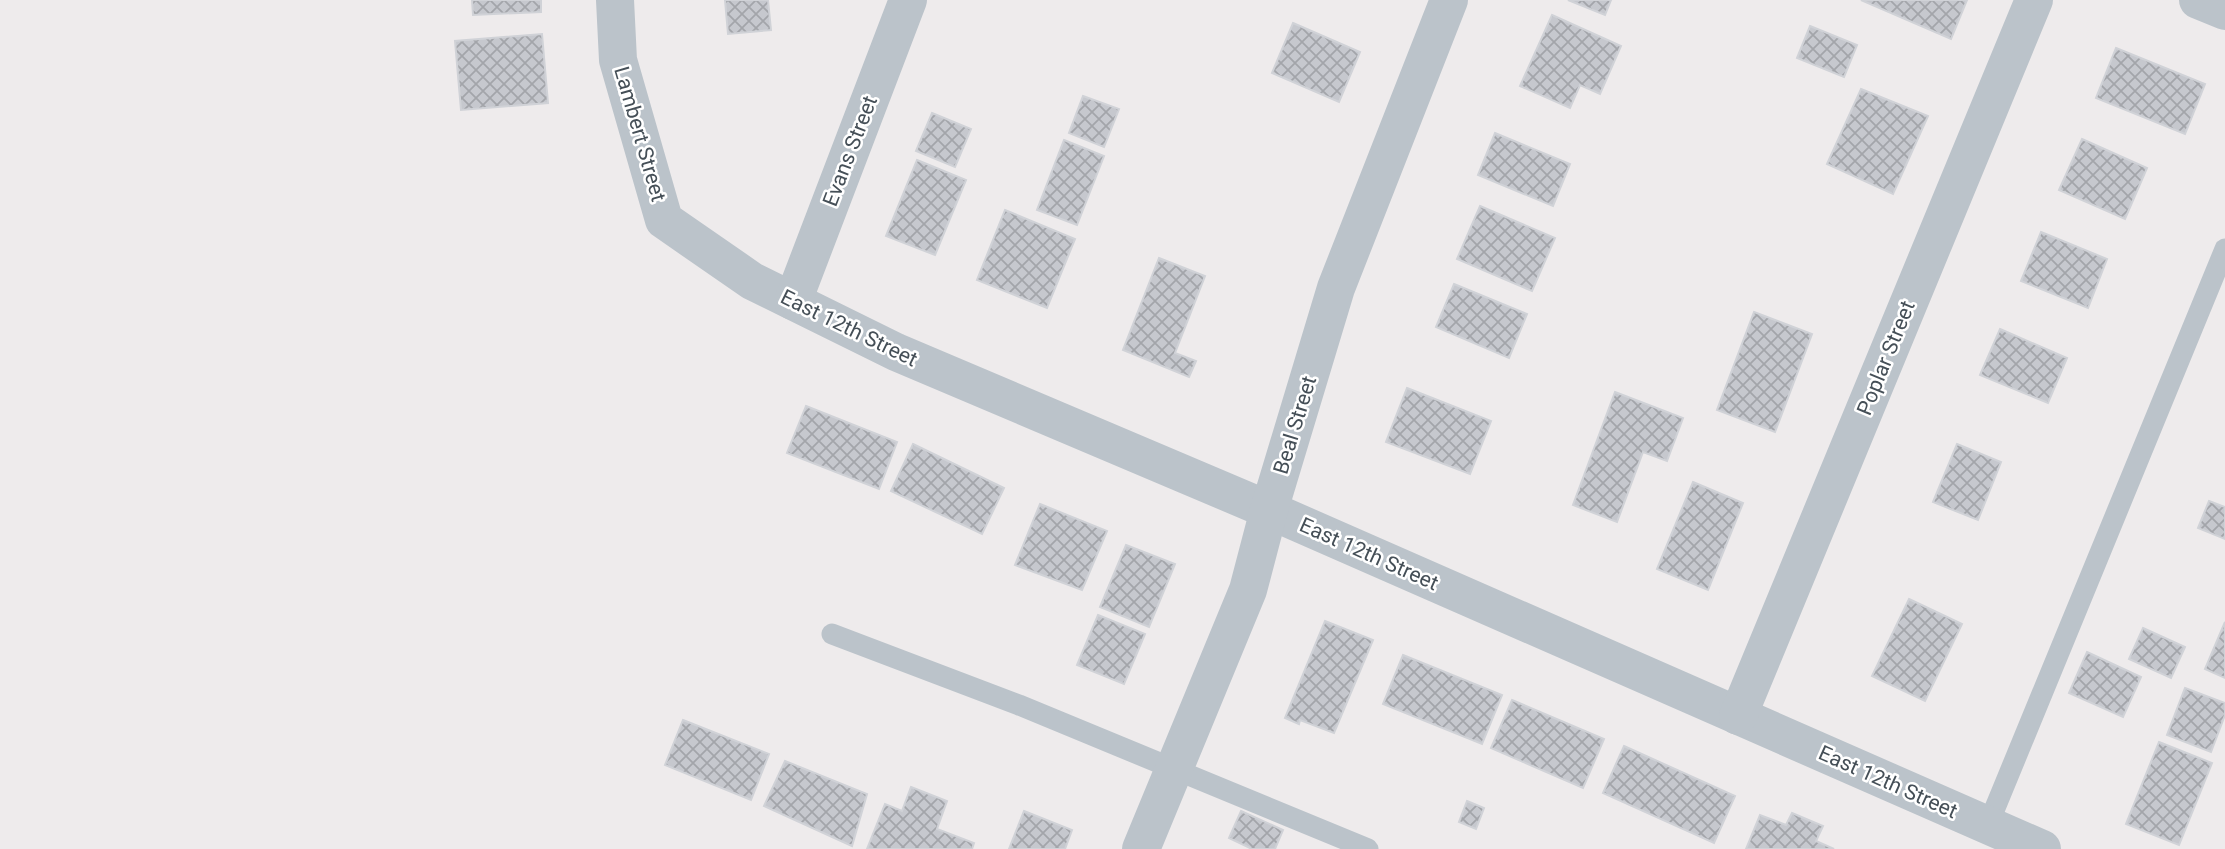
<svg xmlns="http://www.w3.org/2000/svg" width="2225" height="849" viewBox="0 0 2225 849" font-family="Roboto,sans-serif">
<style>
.building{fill:url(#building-cross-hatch);stroke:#d0d2d7;stroke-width:2}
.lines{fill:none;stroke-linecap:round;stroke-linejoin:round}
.service{stroke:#bbc3ca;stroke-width:21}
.minor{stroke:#bbc3ca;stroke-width:38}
.labels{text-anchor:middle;stroke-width:5;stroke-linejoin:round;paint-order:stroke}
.street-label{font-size:21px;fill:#454f57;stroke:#fff}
</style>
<defs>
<pattern id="building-cross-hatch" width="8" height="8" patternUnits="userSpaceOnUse" patternTransform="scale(1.75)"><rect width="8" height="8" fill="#c6c8ce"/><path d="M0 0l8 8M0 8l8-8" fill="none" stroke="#a3a5aa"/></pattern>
</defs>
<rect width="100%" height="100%" fill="#eeebec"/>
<g class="building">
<path d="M472,0H541V12L473,15Z"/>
<path d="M725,0H768L771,30L728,34Z"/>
<path d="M1568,0H1611L1605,15Z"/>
<path d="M1861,0H1967L1951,39Z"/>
<path d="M1552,15L1621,46L1600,94L1580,85L1570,108L1520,86Z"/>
<path d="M1293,23L1360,52L1339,102L1272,73Z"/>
<path d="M1810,26L1857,45L1844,77L1797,58Z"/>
<path d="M542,34L548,103L461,110L455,41Z"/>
<path d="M2116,48L2205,84L2185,134L2096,98Z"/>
<path d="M1861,89L1928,116L1893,194L1827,164Z"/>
<path d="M1083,96L1119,109L1104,147L1069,133Z"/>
<path d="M932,113L971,129L955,167L916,151Z"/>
<path d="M1495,133L1570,164L1553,206L1478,175Z"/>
<path d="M2082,139L2147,168L2125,219L2059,190Z"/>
<path d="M1064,140L1104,156L1077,225L1037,210Z"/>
<path d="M917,160L966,180L935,255L886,236Z"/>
<path d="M1480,206L1555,238L1532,291L1457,259Z"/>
<path d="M1005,210L1075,239L1047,308L977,280Z"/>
<path d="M2041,232L2107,259L2088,308L2021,281Z"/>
<path d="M1159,258L1205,276L1175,353L1196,361L1189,377L1123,350Z"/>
<path d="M1454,284L1527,314L1509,358L1436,327Z"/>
<path d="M1754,312L1812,334L1775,432L1717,410Z"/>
<path d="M2000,329L2067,358L2048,403L1980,375Z"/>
<path d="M1407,388L1491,421L1470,474L1386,442Z"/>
<path d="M1615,392L1683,418L1667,461L1643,452L1617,522L1573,505Z"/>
<path d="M806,406L897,442L879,489L787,453Z"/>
<path d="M913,444L1004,488L982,534L891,491Z"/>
<path d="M1957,444L2001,462L1978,520L1933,502Z"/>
<path d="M1693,482L1743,503L1708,590L1657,569Z"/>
<path d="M2209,501L2225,507V539L2198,528Z"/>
<path d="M1040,504L1107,531L1082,590L1015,565Z"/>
<path d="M1126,545L1175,564L1149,627L1100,607Z"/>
<path d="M1909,599L1962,624L1925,701L1872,676Z"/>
<path d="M1098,615L1145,634L1124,684L1077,665Z"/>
<path d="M1325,621L1373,640L1334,733L1300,720L1299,724L1285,718Z"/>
<path d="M2225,622V678L2205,669Z"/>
<path d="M2143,628L2185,647L2171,678L2129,659Z"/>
<path d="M2087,652L2141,677L2123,717L2069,693Z"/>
<path d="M1403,655L1502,695L1482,744L1383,704Z"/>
<path d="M2185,688L2225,703V715L2211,752L2167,735Z"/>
<path d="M1512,700L1604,739L1583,788L1491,748Z"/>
<path d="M683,720L769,754L751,800L665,765Z"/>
<path d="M2159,742L2212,763L2179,845L2126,824Z"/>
<path d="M1624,746L1735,796L1714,843L1603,793Z"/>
<path d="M785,761L867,794L852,846L764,806Z"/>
<path d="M911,787L947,801L937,829L974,843L972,849H867L885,804L902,811Z"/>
<path d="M1467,801L1484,808L1476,829L1459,822Z"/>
<path d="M1024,811L1072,830L1065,849H1009Z"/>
<path d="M1241,811L1283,830L1275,849H1252L1229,838Z"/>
<path d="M1792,813L1823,826L1816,841L1834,849H1746L1760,815L1786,825Z"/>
</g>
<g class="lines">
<g class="service">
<path d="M832,634L1019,705L1368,849"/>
<path d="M1988,825L2225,249"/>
</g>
<g class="minor">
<path d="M615,0L618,60L664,220L752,281L896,352L1269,510L2042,849"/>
<path d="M2198,0L2225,11"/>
<path d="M793,301L908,0"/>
<path d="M1738,716L2034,0"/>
<path d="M1141,849L1248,590L1269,510L1336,288L1449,0"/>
</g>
</g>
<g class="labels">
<g class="street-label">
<text transform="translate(640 134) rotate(74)" y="7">Lambert Street</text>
<text transform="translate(850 151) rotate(-69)" y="7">Evans Street</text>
<text transform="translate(849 328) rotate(26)" y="7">East 12th Street</text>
<text transform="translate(1886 358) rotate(-68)" y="7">Poplar Street</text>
<text transform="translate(1295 425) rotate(-73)" y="7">Beal Street</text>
<text transform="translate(1369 554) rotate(24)" y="7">East 12th Street</text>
<text transform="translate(1888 782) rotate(24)" y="7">East 12th Street</text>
</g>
</g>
</svg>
